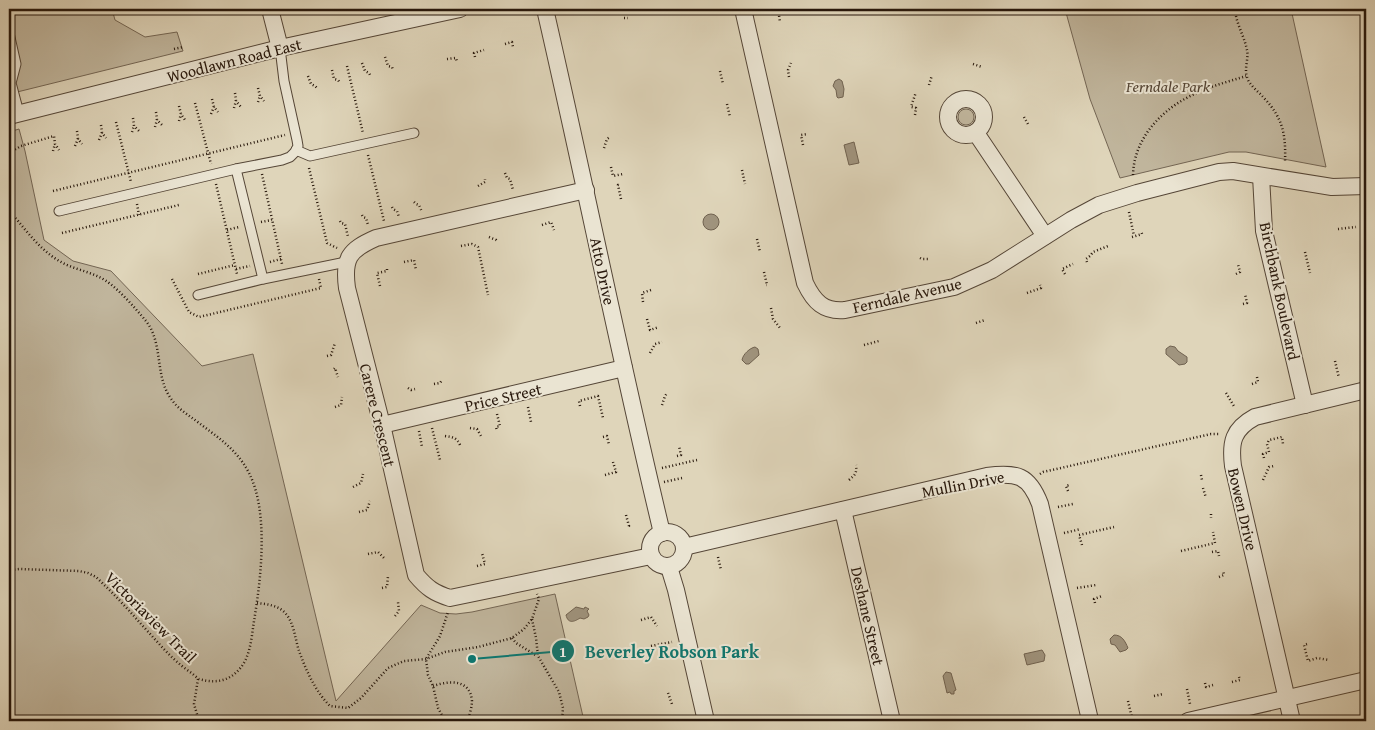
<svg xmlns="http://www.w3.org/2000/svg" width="1375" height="730" viewBox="0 0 1375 730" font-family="'Gentium Book Plus',serif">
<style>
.green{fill:#c0b59c;stroke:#746654}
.water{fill:#a0947e;stroke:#706250}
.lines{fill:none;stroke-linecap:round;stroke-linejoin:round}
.service-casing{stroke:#554637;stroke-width:11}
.minor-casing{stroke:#554637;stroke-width:18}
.path{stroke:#27170b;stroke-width:2.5;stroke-dasharray:1 2.5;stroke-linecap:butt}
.service{stroke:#eae4d2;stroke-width:9}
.minor{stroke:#eae4d2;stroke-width:16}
.labels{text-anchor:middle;stroke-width:4;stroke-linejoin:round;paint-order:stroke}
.street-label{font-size:16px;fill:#27170b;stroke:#eae4d2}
.park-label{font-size:16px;font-style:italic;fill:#554636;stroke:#eae4d2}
.leader{fill:none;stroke:#0f766e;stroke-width:2}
.callout-dot{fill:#0f766e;stroke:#eae4d2;stroke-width:2}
.mark-label{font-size:15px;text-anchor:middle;font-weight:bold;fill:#fff}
.callout-label{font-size:18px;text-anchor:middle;font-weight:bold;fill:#0f766e;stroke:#eae4d2;stroke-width:4;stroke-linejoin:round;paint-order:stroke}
</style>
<rect width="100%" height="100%" fill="#dfd5ba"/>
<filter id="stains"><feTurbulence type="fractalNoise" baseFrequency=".004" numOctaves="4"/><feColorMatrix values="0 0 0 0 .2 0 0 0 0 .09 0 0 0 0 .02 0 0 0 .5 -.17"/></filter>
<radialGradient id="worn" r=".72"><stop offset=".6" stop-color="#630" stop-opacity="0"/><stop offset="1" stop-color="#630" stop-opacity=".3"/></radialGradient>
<g class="green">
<path d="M9,9H112L115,20L145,37L177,32L183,51L9,94Z"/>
<path d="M1065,9H1291L1326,167L1246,152H1229L1120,178L1090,99Z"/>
<circle cx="966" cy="117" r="8"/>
<path d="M19,129L25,151L44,240L73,261L111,271L202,366L253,354L336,701L421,605L440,613L456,614L472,612L555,594L584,721H9V132Z"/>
</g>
<g class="water">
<path d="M839,79L842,81L844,89L843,97L838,98L837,97L836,90L833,86L835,81Z"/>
<path d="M854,142L859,163L849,165L844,145Z"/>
<circle cx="711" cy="222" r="8"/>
<path d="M1170,346L1175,347L1178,351L1187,357V362L1185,364L1179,365L1166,354V349Z"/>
<path d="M755,347L758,349L759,355L749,364H746L742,360C743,354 750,348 755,347Z"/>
<path d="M576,607L584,609L585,607L589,609L587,611L589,615L588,617L584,619L580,618C574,622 568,624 566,615Z"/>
<path d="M1114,635C1122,635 1125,641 1128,648L1126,650L1120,652L1115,645L1111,644L1110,639Z"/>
<path d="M1042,650L1045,655L1044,661L1027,665L1024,654Z"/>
<path d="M946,672L951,673L956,690L954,691V694H951L950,692L947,693L943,676Z"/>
</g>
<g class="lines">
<g class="service-casing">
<g id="service">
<path d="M9,33L16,64L11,83L19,113"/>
<path d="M296,150L310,156L414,133"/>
<path d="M236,169L263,279"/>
<path d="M59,211L236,169L282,160L290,157L295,152L298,146L297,140L284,81L280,48"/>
<path d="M198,295L263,279L346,262"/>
</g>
</g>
<g class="minor-casing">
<g id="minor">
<path d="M270,9L280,48"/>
<path d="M545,9C585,183 620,359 662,533"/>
<path d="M743,9L805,283C814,302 824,312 845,310L954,287L992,270L1071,220L1099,205L1137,193L1219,172L1233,171L1332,187L1366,186"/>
<circle cx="966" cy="117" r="18"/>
<path d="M9,116L280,48L460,9"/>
<path d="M976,133L1045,236"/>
<path d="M1261,176L1264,231L1305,405"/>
<path d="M586,190L376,238C349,250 343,258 347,288L382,425L416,575C427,588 434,593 450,598L651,556"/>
<path d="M382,425L624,368"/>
<path d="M843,510L892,721"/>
<circle cx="667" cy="549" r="17"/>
<path d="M684,547L987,476C1017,472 1029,475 1040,504L1090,720"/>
<path d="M669,567L676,590L706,721"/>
<path d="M1188,721L1366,680"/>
<path d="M1292,721L1233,466C1230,442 1233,429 1255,417L1366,390"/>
</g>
</g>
<g class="path">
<path d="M778,9L780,22"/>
<path d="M1235,9C1236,24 1244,35 1247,50C1249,58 1244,68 1247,77C1249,85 1258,91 1264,98C1283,118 1286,135 1285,162"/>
<path d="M624,18H628"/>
<path d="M505,44L512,42L513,47"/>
<path d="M174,49L183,47"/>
<path d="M385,57L388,66L392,67L393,70"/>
<path d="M475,57L474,53L484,50"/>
<path d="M447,59L456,58L457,62"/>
<path d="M362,63L365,71L369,73L370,75"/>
<path d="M973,64L982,67"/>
<path d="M347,66L363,133"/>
<path d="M332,70L334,79L338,80L340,83"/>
<path d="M720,71L723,84"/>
<path d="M308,76L311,84L315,86L317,88"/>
<path d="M789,77L788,70L791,63"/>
<path d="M929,85L932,75"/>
<path d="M258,88L260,96L264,101"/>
<path d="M235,93L236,101L241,107"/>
<path d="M212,99L214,107L218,112"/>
<path d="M258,102L260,96"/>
<path d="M195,103L211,164"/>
<path d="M727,104L730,117"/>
<path d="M179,106L181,114L185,120"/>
<path d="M234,108L236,101"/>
<path d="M156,112L157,120L162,125"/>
<path d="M211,114L214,107"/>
<path d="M915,115L916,108L911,107L916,92"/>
<path d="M1024,117L1029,126"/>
<path d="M133,118L134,126L139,131"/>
<path d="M179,121L181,114"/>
<path d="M116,122L131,182"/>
<path d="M101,125L102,133L106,138"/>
<path d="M155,127L157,120"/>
<path d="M77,131L78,139L82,144"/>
<path d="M132,132L134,126"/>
<path d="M99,140L102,133"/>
<path d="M803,145L801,135L808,134"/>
<path d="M75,146L78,139"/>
<path d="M604,148L607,139L610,137"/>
<path d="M53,151L55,144"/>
<path d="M9,153L21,146L54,136L55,144L59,150"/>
<path d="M368,155L384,221"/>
<path d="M611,167L613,176L623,174"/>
<path d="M309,168L327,243L337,248"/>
<path d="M742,170L745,184"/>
<path d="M505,173L507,178L510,179L513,190"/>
<path d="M262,174L282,264"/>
<path d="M1133,175C1134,136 1165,106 1199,92C1214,85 1231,81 1246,76"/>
<path d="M216,184L237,274"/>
<path d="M478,186L485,182V179"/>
<path d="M53,191L285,135"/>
<path d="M621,199L618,185L621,184"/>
<path d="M414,202L416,204L419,205L422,212"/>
<path d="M137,204L139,215"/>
<path d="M392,207L393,209L397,211L399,217"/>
<path d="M9,210C25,229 41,252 63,263C74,269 87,271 99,277C114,283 135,308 146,321C164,344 154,377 172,400C178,409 187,414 195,420C216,436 237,449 249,473C269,512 261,579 254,621C252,634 251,649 245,661C235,679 219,685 199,679C196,677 193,674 190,672C171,659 157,641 141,624C127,608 112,592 96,577L88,573L79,571L20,569L9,570"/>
<path d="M1129,212L1134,236"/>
<path d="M362,215L363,217L366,218L368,225"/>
<path d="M340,221L341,223L345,224L348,237"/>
<path d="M261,222L272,220"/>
<path d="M542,225L551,222L554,230"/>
<path d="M1338,229L1356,227"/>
<path d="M227,230L239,227"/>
<path d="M62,233L179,205"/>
<path d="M489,237L496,240L497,242"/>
<path d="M1132,237L1142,234L1141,231"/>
<path d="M757,239L760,252"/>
<path d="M461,246L472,244L478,247L488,295"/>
<path d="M1305,252L1310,273"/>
<path d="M920,258L922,259H929"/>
<path d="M270,262L281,259"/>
<path d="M404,262L414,260L416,270"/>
<path d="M1087,262L1086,259L1090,256L1093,252L1108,246"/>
<path d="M236,269L250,266"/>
<path d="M764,272L767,285H766"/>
<path d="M198,274L235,265"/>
<path d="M1065,274L1062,269L1073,264"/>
<path d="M1236,274L1240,272L1238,264"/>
<path d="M172,279L189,312L199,317L321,288L319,279"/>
<path d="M380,286L377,273L387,271V268"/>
<path d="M1027,293L1041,288L1040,285"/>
<path d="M643,302L642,293L651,290"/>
<path d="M1243,304L1247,303L1245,294"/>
<path d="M771,308L773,319L780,328"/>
<path d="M647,319L650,330L659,327"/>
<path d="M976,323L985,320"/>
<path d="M864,345L879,341"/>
<path d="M650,353L655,344L662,342"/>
<path d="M327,356L331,355L335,343"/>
<path d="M1335,361L1339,378"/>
<path d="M334,369L335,368L338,377"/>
<path d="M434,384L440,383L442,380"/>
<path d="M1252,384L1258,382L1257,377"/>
<path d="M408,388L411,390L415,389"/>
<path d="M1226,393L1235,408"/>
<path d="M662,405L665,396L667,393"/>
<path d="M580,406L579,401L598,396L603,418"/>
<path d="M335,407L341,405L342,397"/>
<path d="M528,407L531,422"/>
<path d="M1363,410L1366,424"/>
<path d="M497,414L500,426L496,427L497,431"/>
<path d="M432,428L440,460"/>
<path d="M470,428L477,429L481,436"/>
<path d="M419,431L422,447"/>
<path d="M445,436C453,437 457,438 460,445"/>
<path d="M603,437L607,436L609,445"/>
<path d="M677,456L681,455L679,446"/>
<path d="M1264,458L1263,454L1269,452L1267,444L1269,440L1282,437L1283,444"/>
<path d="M662,468L697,460"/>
<path d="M1040,474L1043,472L1211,434H1219"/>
<path d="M605,475L616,472L613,462"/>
<path d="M1201,475L1202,480"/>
<path d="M849,480C855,475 857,473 856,465"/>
<path d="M1263,480L1269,467L1274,466"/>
<path d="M664,482L682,478"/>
<path d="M353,487L361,483L363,474"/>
<path d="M1203,488L1206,498"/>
<path d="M1068,491L1066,486L1069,485"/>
<path d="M1058,507L1073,504"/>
<path d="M359,512L367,510L370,501"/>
<path d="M1211,514V518"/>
<path d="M626,515L629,526L627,527"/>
<path d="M1064,533L1081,529"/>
<path d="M1082,545L1079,535L1114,527"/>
<path d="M1181,551L1215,543L1213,532"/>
<path d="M1212,552L1218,551L1219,556"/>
<path d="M368,554L378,552L385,559"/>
<path d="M718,557L721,570"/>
<path d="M477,566L485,564L482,553"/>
<path d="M1219,577L1224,575L1223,570"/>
<path d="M382,588L387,587L388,576"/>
<path d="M1077,588L1096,585"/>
<path d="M257,603C266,604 276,605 283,611C294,620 295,639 299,651C306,670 315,691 330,706L348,708L361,698L388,668L404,661L426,659L445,652L478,647L512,638L524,629L532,619L539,599L537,594"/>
<path d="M1095,603L1094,599L1102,596"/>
<path d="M395,616L399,611L398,602"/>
<path d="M532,619L536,638L538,656L559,692L563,708L562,721"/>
<path d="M641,620L651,617L657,626"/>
<path d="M512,638L516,643L537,656"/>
<path d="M1307,644L1304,645L1308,661L1317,658L1329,660"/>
<path d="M651,646L672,642"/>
<path d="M198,679L194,704L199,721"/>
<path d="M1232,682L1240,680L1239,677"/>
<path d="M1205,683L1206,687L1213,685"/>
<path d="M433,686C448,681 470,678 472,701C472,708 469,715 468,721"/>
<path d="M1187,689L1190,704"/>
<path d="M668,693L672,704"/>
<path d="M1154,696L1163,694"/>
<path d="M1128,701L1132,718"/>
<path d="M445,721L438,708L433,686L428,675L426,659L440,636L448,612"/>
</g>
<use href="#service" class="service"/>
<use href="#minor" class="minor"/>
</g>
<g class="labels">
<g class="street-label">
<text transform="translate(234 60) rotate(-14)" y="6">Woodlawn Road East</text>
<text transform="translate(603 271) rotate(78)" y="6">Atto Drive</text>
<text transform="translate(1280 291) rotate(78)" y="6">Birchbank Boulevard</text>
<text transform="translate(907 295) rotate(-13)" y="6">Ferndale Avenue</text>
<text transform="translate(503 397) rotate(-13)" y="6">Price Street</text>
<text transform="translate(378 415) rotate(76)" y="6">Carere Crescent</text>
<text transform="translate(963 484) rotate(-11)" y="6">Mullin Drive</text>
<text transform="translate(1243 509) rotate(77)" y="6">Bowen Drive</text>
<text transform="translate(868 616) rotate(77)" y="6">Deshane Street</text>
<text transform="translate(151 617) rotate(45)" y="6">Victoriaview Trail</text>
</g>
<g class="park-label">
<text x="1168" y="92">Ferndale Park</text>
</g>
</g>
<path class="leader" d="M472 659L563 651"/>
<g class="callout-dot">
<circle cx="472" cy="659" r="5"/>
<circle cx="563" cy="651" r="12"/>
</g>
<g class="mark-label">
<text x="563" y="657">1</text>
</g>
<g class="callout-label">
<text x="672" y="658">Beverley Robson Park</text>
</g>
<rect width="1375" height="730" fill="none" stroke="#dfd5ba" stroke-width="30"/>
<rect x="10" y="10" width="1355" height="710" fill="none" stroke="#27170b" stroke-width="2.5"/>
<rect x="15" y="15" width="1345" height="700" fill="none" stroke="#27170b"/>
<rect width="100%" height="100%" filter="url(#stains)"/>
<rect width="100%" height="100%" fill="url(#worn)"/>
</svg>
